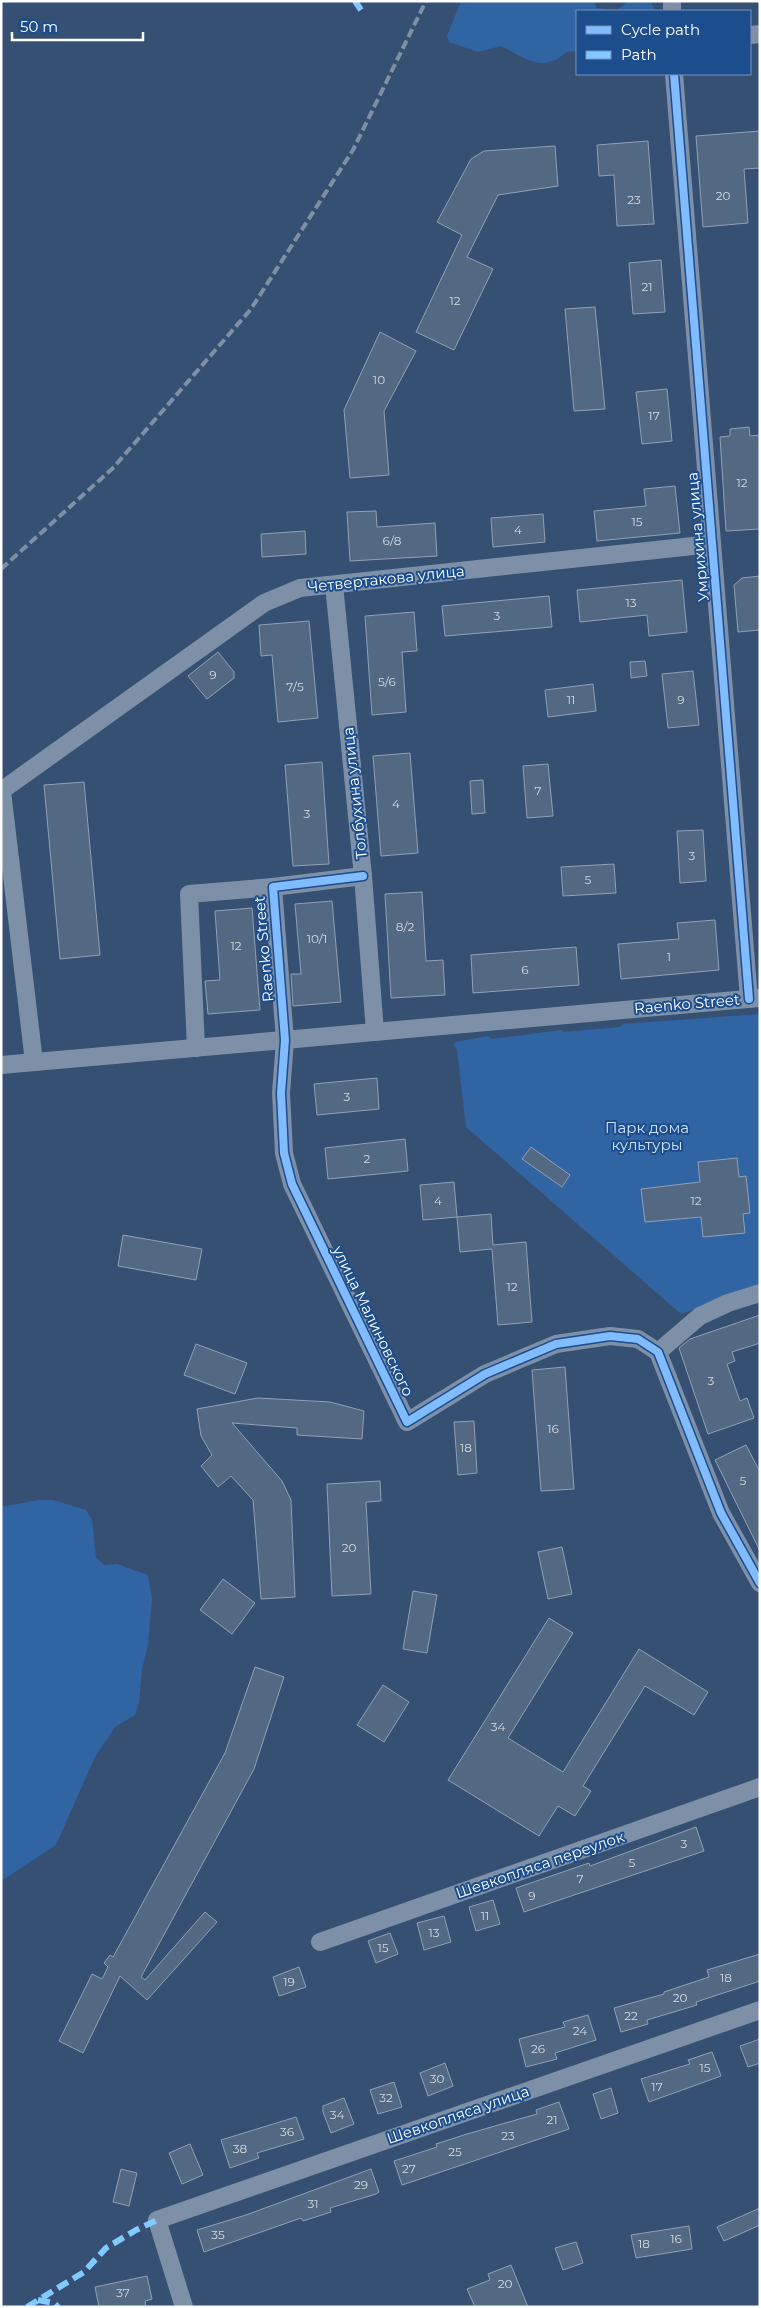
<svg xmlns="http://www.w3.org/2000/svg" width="761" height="2308" viewBox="0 0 761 2308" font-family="Montserrat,sans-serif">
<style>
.green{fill:#3064a3}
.building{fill:#526883;stroke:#91a1b6}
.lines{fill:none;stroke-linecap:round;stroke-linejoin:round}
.minor{stroke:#7d90a7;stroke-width:18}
.rail{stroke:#7d90a6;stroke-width:4;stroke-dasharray:9 4;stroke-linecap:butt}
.quiet{stroke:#80caff;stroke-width:6;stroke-dasharray:12 6;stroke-linecap:butt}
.cycleway-casing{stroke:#1c4d8d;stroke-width:11}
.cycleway{stroke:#80bcff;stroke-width:8}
.labels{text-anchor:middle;stroke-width:4;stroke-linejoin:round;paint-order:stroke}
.number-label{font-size:12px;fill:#d4d9e0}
.street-label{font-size:15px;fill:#fff;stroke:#1c4d8d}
.park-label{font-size:15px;fill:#cee2fa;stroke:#1c4d8d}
</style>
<rect width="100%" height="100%" fill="#365073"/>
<g class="green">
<path d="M461,1H595L596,8L617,10L629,1H651L655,11H577V51L566,52C544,74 525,58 501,46L478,52L449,42L447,36Z"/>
<path d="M760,1014V1285L681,1314L466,1127L457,1050L453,1044L456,1042L488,1036L492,1039L561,1030L563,1032L620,1027L623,1024Z"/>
<path d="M38,1500H53L86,1510L92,1520L96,1557L104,1565L117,1564L148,1575L152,1599L148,1645L142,1669L139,1703L135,1715L115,1727L95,1757L56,1845L1,1881V1507Z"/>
</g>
<g class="building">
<path d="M760,131V168L744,169L748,223L703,227L696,136Z"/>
<path d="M648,141L654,224L617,226L614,175L599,176L597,145Z"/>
<path d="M555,146L558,186L498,195L467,257L493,269L454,350L416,332L462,235L437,222L471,159L484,151Z"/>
<path d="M661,260L665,312L633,314L629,263Z"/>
<path d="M595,307L605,409L574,411L565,309Z"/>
<path d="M380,332L416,351L384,411L389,475L350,478L344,410Z"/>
<path d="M667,389L672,441L642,444L636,392Z"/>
<path d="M749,427L750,436L760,435V529L726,531L720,437L730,436V429Z"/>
<path d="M675,486L680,533L597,541L594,511L646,506L644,489Z"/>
<path d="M376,511L377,527L435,523L437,556L350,561L347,512Z"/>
<path d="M543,514L545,542L493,547L491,518Z"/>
<path d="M305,531L306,554L262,557L261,534Z"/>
<path d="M760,576V630L738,632L734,585L742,578Z"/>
<path d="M682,580L687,632L649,636L647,615L580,622L577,590Z"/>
<path d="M549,596L552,627L445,636L442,606Z"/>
<path d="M414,612L417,651L402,652L406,712L372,715L365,616Z"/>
<path d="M309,621L318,718L278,722L272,655L261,656L259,625Z"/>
<path d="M218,652L234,672V678L207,699L188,676Z"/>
<path d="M645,661L647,676L631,678L630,662Z"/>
<path d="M693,671L699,725L668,728L662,674Z"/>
<path d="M593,684L596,711L548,717L545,690Z"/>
<path d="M410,753L418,853L381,856L373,756Z"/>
<path d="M322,762L329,864L293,866L285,765Z"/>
<path d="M548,764L553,816L527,818L523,766Z"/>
<path d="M483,780L485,813L472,814L470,781Z"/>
<path d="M84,782L100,955L60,959L44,785Z"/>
<path d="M703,830L706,881L680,883L677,831Z"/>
<path d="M614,864L616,893L563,896L561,867Z"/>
<path d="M422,892L426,961L443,960L445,995L391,998L385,894Z"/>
<path d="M332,901L341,1002L293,1006L291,974H301L295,904Z"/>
<path d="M252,908L260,1010L208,1014L205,981L220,980L215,911Z"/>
<path d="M715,920L719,970L621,979L618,944L679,939L677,923Z"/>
<path d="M576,947L579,985L473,993L471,955Z"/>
<path d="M377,1078L379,1109L317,1115L314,1084Z"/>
<path d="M405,1139L408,1171L328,1179L325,1148Z"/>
<path d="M531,1147L570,1175L562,1187L522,1159Z"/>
<path d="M737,1158L739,1177L746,1176L750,1213L743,1214L745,1233L703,1237L701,1217L645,1222L641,1189L700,1182L698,1162Z"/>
<path d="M454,1182L457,1217L423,1220L420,1185Z"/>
<path d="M491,1214L493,1245L526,1242L532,1322L498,1325L492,1249L460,1252L457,1217Z"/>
<path d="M123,1235L202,1249L196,1280L118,1266Z"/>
<path d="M760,1315V1343L732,1352L735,1361L727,1364L740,1401L747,1398L754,1418L708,1434L679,1348L690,1339Z"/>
<path d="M196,1344L247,1363L235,1394L184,1375Z"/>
<path d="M565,1367L574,1489L541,1491L532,1370Z"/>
<path d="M258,1398L330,1402L364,1411L362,1439L297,1435V1428L232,1423L282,1481L291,1500L295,1597L261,1599L253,1500L231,1476L218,1487L201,1466L212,1455L201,1436L197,1409Z"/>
<path d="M474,1421L477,1473L458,1475L454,1422Z"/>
<path d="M746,1445L760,1472V1551L715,1460Z"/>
<path d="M380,1481L381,1501L366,1502L371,1594L332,1596L327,1484Z"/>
<path d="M562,1547L572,1594L548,1599L538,1552Z"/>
<path d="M223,1579L255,1603L232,1634L200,1610Z"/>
<path d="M413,1591L437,1595L427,1653L403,1649Z"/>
<path d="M549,1618L573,1633L508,1738L563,1772L639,1649L708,1692L694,1715L645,1686L583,1786L591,1791L575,1816L558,1806L539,1836L448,1780Z"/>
<path d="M255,1667L284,1677L254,1769L141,1977L145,1980L205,1912L217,1922L147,2000L120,1976L83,2053L59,2041L92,1974L102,1979L108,1967L104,1963L110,1955L113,1957L225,1753Z"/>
<path d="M383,1685L409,1702L384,1742L357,1725Z"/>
<path d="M696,1827L704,1851L524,1912L516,1888L589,1863L590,1866Z"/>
<path d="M493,1900L500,1924L476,1931L469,1907Z"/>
<path d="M444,1916L451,1942L424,1950L417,1923Z"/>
<path d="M390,1933L398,1954L376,1963L368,1941Z"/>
<path d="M760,1954V1981L696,2002L697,2005L647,2020L648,2024L621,2032L614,2008L664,1994V1992L709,1977L707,1970Z"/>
<path d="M299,1967L306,1987L279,1996L273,1977Z"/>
<path d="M588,2015L596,2040L555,2053L557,2059L526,2067L519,2039L565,2027L563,2022Z"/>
<path d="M760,2039V2063L748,2067L740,2046Z"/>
<path d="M712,2052L721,2076L649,2102L641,2079L690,2064L688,2060Z"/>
<path d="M445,2063L453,2086L428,2096L420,2073Z"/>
<path d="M394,2082L402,2107L378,2114L370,2090Z"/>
<path d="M611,2088L618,2113L601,2119L593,2094Z"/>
<path d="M344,2098L354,2124L331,2133L323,2112V2106Z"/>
<path d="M559,2102L569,2129L402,2185L394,2161L437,2147L436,2144L467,2134L537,2114L536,2110Z"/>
<path d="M296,2117L304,2139L257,2153L259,2158L230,2168L221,2140Z"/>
<path d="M190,2144L203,2175L182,2184L169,2153Z"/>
<path d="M121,2169L137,2173L129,2206L113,2202Z"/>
<path d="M371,2169L379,2192L376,2194L330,2208L331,2212L303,2221L301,2218L204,2252L197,2230L246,2215Z"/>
<path d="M760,2208V2225L724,2241L717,2227Z"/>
<path d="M689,2226L692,2249L636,2258L631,2235Z"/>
<path d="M576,2242L583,2263L563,2270L555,2248Z"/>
<path d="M511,2265L528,2307H475L467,2289L490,2280L488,2274Z"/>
<path d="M147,2276L152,2299L145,2301L146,2307H99L95,2287Z"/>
</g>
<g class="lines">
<g class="minor">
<path d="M672,11V1"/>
<path d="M750,35L760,34"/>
<path d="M674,74L749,999"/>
<path d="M334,585L363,876L375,1032"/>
<path d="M1,791L264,603L300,588L712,544"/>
<path d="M2,791L34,1062"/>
<path d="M363,876L273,887L285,1040L281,1093L284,1153L292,1184L407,1422L485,1374L556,1344L610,1336L638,1339L658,1352L721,1513L760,1583"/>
<path d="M196,1048L189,894L273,887"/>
<path d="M1,1065L759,998"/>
<path d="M658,1352L700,1316L728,1303L760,1293"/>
<path d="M320,1942L760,1787"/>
<path d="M184,2307L157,2220L760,2010"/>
</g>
<path class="rail" d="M1,569L113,468L251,309L353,150L426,1"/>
<g class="quiet">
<path d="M355,1L361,10"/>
<path d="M38,2300L54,2303L58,2307"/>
<path d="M27,2307L84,2272L106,2248L136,2230L157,2220"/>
</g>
<g class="cycleway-casing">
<g id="cycleway">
<path d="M674,74L749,999"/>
<path d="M363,876L273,887L285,1040L281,1093L284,1153L292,1184L407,1422L485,1374L556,1344L610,1336L638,1339L658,1352L721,1513L760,1583"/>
</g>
</g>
<use href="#cycleway" class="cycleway"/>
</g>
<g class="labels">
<g class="number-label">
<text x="723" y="200">20</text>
<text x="634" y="204">23</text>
<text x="647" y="291">21</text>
<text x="455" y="305">12</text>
<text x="379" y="384">10</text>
<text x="654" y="420">17</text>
<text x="742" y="487">12</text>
<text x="637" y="526">15</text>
<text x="518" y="534">4</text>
<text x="392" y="545">6/8</text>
<text x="631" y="607">13</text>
<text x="497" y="620">3</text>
<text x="213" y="679">9</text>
<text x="387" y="686">5/6</text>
<text x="295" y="691">7/5</text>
<text x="571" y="704">11</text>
<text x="681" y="704">9</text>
<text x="538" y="795">7</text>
<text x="396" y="808">4</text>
<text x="307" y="818">3</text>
<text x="692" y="860">3</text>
<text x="588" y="884">5</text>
<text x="405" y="931">8/2</text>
<text x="317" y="943">10/1</text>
<text x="236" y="950">12</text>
<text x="669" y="961">1</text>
<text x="525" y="974">6</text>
<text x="347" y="1101">3</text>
<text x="367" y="1163">2</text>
<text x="438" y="1205">4</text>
<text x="696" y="1205">12</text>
<text x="512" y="1291">12</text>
<text x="711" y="1385">3</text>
<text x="553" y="1433">16</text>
<text x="466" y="1452">18</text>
<text x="743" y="1485">5</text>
<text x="349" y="1552">20</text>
<text x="498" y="1731">34</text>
<text x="684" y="1848">3</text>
<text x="632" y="1867">5</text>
<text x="580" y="1883">7</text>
<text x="532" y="1900">9</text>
<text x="485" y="1920">11</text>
<text x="434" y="1937">13</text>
<text x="383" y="1952">15</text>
<text x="726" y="1982">18</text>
<text x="289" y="1986">19</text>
<text x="680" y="2002">20</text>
<text x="631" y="2020">22</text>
<text x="580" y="2035">24</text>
<text x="538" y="2053">26</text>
<text x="705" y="2072">15</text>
<text x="437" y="2083">30</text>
<text x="657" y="2091">17</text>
<text x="386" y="2102">32</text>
<text x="337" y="2119">34</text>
<text x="552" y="2124">21</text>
<text x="287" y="2136">36</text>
<text x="508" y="2140">23</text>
<text x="240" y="2153">38</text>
<text x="455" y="2156">25</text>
<text x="409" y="2173">27</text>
<text x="361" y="2189">29</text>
<text x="313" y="2208">31</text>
<text x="218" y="2239">35</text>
<text x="676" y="2243">16</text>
<text x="644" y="2248">18</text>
<text x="505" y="2288">20</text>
<text x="123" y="2297">37</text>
</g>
<g class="street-label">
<text transform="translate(698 537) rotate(-95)" y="5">Умрихина улица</text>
<text transform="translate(386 579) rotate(-6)" y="5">Четвертакова улица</text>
<text transform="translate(355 793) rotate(-96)" y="5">Толбухина улица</text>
<text transform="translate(264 949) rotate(-95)" y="5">Raenko Street</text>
<text transform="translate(687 1004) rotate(-5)" y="5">Raenko Street</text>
<text transform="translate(373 1321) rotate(64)" y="5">улица Малиновского</text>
<text transform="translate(540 1865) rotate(-19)" y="5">Шевкопляса переулок</text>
<text transform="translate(458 2115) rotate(-19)" y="5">Шевкопляса улица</text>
</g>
<g class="park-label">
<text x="647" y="1133">Парк дома<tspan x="647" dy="17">культуры</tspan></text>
</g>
</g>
<rect width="761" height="2308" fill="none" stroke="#ffffff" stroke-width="5"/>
<rect x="576" y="10" width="175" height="65" fill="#1c4d8d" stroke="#7794bb"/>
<rect x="586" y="26" width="25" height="8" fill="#80bcff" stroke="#7794bb"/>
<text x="621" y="35" font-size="15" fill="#ffffff">Cycle path</text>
<rect x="586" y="51" width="25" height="8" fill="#80caff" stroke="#7794bb"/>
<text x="621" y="60" font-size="15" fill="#ffffff">Path</text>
<path d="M12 32v8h131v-8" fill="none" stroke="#ffffff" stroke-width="2.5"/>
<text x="20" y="32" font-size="15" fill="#ffffff" stroke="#1c4d8d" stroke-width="4" paint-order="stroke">50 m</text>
</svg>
